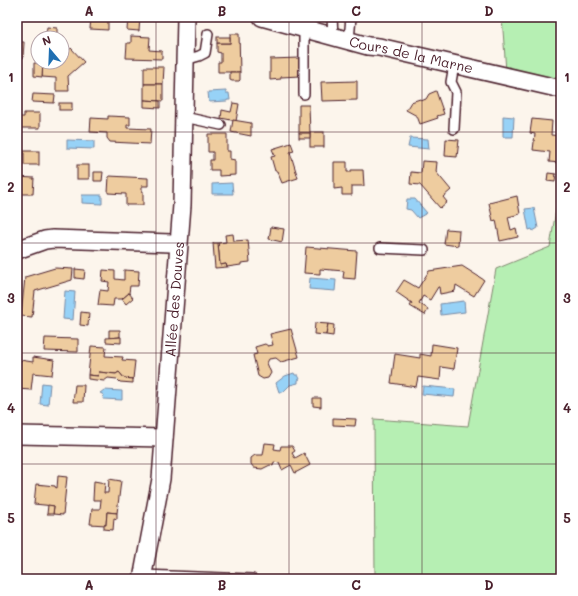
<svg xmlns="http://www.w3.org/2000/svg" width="578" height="596" viewBox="0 0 578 596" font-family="Mali,sans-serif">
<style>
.green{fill:#b6efb3;stroke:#80876f}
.water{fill:#97d2f7;stroke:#788aa5}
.building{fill:#eecc9f;stroke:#4a1f2b}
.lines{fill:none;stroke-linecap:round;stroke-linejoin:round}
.service-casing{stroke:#4a1f2b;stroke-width:12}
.minor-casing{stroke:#4a1f2b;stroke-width:20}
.service{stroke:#fff;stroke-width:9}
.minor{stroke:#fff;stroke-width:17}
.grid{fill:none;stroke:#4a1f2b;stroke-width:1;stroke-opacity:0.55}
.labels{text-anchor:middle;stroke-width:3.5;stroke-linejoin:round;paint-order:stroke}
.street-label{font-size:14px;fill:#4a1f2b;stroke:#fff}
.neatline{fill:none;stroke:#4a1f2b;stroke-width:1.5}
.grid-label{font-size:13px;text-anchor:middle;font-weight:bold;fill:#4a1f2b}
</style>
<rect width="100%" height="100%" fill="#fcf5ec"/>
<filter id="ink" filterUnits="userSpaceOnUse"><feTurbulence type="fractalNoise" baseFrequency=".025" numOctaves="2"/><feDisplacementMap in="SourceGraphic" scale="8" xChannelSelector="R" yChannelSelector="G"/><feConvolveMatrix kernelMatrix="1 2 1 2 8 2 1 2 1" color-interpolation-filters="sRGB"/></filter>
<g filter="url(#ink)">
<g class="green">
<path d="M502,17H561V94L506,71Z"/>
<path d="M561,178V579H375L374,419L468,426L496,269L550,247Z"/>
</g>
<g class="water">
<path d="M226,91V93H229L230,100H227V101L209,102L208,92Z"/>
<path d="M503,116L514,117L513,137H503Z"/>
<path d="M410,138L428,139L429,149L408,147Z"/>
<path d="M67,140L94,141V149L67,148Z"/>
<path d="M232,183L233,194H212V184Z"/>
<path d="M82,195H102V204L82,203Z"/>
<path d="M407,199H415L427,213L418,218L411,210L406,209Z"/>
<path d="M534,208L538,228L533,231L532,229L529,230L525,209Z"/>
<path d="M310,278L336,280L335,291L309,289Z"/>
<path d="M65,291L75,292L73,320L63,319Z"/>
<path d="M464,301L465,312L441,315L440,304Z"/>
<path d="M294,373L295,375H298L300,379L298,380V383L290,385L283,392H279L276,383L285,376Z"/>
<path d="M42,383L50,384L48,405L40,404Z"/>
<path d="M423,386L455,389L454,397L422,394Z"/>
<path d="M104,390L122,391V400L103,399L104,395L100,393Z"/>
</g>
<g class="building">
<path d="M91,17H108V30L90,29Z"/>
<path d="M128,17H140L139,31L127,30Z"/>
<path d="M454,17H472V20L454,21Z"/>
<path d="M47,27L57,28V37L46,35Z"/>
<path d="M230,34H239L240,72H218V62H221V53L217,52V43H230Z"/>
<path d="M131,36L150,37L149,50L162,51V59L126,58L127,43H131Z"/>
<rect x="217" y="37" width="13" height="6"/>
<path d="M17,42H24L23,58L17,57V60Z"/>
<path d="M71,48L84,62L68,76L69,91H56V78L42,77L43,63H55L57,62H62V57L64,58L67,56L65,54Z"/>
<path d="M299,58L300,76L281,77V79L270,80V59Z"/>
<path d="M34,63H43L42,77L34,76Z"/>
<path d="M144,67H164L163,84H144Z"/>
<path d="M230,72H240V80L239,81H232L230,80Z"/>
<path d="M357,81V100L322,101L321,82Z"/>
<path d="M144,84H163V101L144,100Z"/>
<path d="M436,91L444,114L437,116L438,118L420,124L417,116L406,110L411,102L420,99L421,101L426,99L429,94Z"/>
<path d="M33,94L55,95L54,103L32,102Z"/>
<path d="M144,100L160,101V108L144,107Z"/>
<rect x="59" y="103" width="13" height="7"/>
<path d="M233,103L239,104L236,121L221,118L222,110L231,112Z"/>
<path d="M299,105H309L310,133H299Z"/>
<path d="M17,111H19V117H24V113H40V128H19V148H17Z"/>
<path d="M108,116L130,117V125H127V128L151,129L150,144L110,142L107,138V133L90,132L91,118L108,119Z"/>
<path d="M532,119L552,121L551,135L561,136L560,163L549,162L550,152L533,150L535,134L530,133Z"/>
<path d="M233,120L251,123V136L231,132Z"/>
<rect x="310" y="132" width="14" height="15"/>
<rect x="299" y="133" width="11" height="5"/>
<path d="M208,134H227V151H230V159L235,160V175L219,176V170H210V160H213V152H208Z"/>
<path d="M446,139L459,140L457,157L445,156Z"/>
<path d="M291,143L294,151L290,152L298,178L282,183L277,171H275L271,157L275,156L272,149Z"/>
<rect x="24" y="151" width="15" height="14"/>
<path d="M422,161L437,162L436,172L451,190L443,197L447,202L440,208L420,185L410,184L411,172L421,173Z"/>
<path d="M334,162H347V172H351V170H363L364,186H352V195H342V188L334,189Z"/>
<rect x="77" y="165" width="12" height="14"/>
<path d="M94,172H103L102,181H94Z"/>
<path d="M548,173L556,174L555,182L547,181Z"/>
<path d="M109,176L148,178V186H142V191H143V205H126V194L108,193Z"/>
<path d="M17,177L34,178L33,194H22L17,188Z"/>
<path d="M517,196L520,214L508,217L511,230L516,228L518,237L500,241L496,220L493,221L489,203Z"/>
<path d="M271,227L284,229L282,242L269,239Z"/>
<path d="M446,229L459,230L458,246L444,244Z"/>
<path d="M233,234L234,241L248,240L250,262L241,263V265L227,267L226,264L220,265L218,243L226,242L225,235Z"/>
<path d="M213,243H218L220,265L226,264L227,267L215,268Z"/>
<path d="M306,247L357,251L355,279L343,278L344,271L320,269V274L304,273Z"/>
<path d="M462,266L484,280L474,296L456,285L455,291L440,294L439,287H438L430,300L423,296L419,303L428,309L425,315L410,306L412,303L396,292L404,280L418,288L429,271Z"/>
<path d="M55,268L73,269L72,280L35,291L32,317L21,316L25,277Z"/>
<path d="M75,269L85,270L84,279L75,278Z"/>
<path d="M103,270L115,271V279L124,280V270L139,271L138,286H130L129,293L122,299H114L113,306L98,305L100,290L108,291L109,282L102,281Z"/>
<path d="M129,293L133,298L126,304L122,299Z"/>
<path d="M81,312L89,313L88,326L80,325Z"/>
<path d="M315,323L328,324L326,335L314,334Z"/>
<path d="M328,324L334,325L333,336L326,335Z"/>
<path d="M291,329L299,357L281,362L276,358L269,359L267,363L271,373L268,378L263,379L258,376L253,355L257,354L255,347L265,344L268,346L273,345L270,334Z"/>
<path d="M109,330H120V337L109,338Z"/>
<path d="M121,337V343L106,342V338Z"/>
<path d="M45,338L78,339V352L44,351Z"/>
<path d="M432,344L457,348L454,369L441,367L440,380L418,377L416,387L391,383L395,354L420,358V354L431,356Z"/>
<path d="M91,346L106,347L105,356L123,357L122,360L135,361L133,379L124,378L119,372L116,374L99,372L98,376L88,375Z"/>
<path d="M33,357L54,360L52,375L33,373L31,390L17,389V370L19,371L20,360L33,362Z"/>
<path d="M99,372L116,374L119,372L124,378L133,379V383L120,382L117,379L108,378L104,381L88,379V375L98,376Z"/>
<path d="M75,385H84L83,402H73Z"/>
<path d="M313,398H321V407L313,406Z"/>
<path d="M333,418L356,419L355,426L333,425Z"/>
<path d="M265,443L275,444L274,449L280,450L281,446H292L295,451L292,453L295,458L304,453L310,465L295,473L291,465L282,470L279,463L274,462L273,466L270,465L262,469L254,468L251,464V458L255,455H263Z"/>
<path d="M58,476L67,477L63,515L53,514L54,506L34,504L36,484L55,486V487L57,488Z"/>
<path d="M109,479L121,481L117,513L107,512L106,525L90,524L92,509H100L101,500H93L94,481L105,483L104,493H108Z"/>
<path d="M48,505L54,506L53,514H47Z"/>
<path d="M107,512L117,513V519L114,518L113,530L104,529V525H106Z"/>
</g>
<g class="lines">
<g class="service-casing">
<g id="service">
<path d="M332,17L333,36"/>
<path d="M304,28V94"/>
<path d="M349,40L351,17"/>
<path d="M185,60L199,56L205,53L208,34"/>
<path d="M454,65L451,82L456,92L454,129"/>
<path d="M184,117L221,125"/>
<path d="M380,248L424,250"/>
<path d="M143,575L252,579"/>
</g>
</g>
<g class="minor-casing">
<g id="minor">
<path id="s1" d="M262,17L368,46L379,47L561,89"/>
<path d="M17,250L45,240L53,239L171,243L178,245"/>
<path d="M17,435L164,438"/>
<path id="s2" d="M142,579L161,479L182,205L186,17"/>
</g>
</g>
<use href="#service" class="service"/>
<use href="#minor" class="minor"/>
</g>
</g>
<path class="grid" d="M156,17V579M289,17V579M422,17V579M17,132H561M17,243H561M17,353H561M17,464H561"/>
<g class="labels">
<g class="street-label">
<text dy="5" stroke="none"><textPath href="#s1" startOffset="154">Cours de la Marne</textPath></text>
<text dy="5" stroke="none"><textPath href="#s2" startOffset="282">Allée des Douves</textPath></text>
</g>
</g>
<rect width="578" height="596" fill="none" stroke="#fff" stroke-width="44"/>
<g transform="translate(50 50) rotate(341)"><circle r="19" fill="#ffffff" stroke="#b7a5aa"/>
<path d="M0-3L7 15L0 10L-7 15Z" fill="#1f6fb2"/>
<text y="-6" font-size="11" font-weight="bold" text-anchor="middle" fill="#4a1f2b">N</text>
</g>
<rect x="22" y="22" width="534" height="552" class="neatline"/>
<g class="grid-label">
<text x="89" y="16">A</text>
<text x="222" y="16">B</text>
<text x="356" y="16">C</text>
<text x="489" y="16">D</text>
<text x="11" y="82">1</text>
<text x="567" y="82">1</text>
<text x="11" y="192">2</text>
<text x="567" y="192">2</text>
<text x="11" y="303">3</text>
<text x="567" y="303">3</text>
<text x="11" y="413">4</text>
<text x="567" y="413">4</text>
<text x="11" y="523">5</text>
<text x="567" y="523">5</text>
<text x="89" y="590">A</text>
<text x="222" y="590">B</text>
<text x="356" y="590">C</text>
<text x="489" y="590">D</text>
</g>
</svg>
